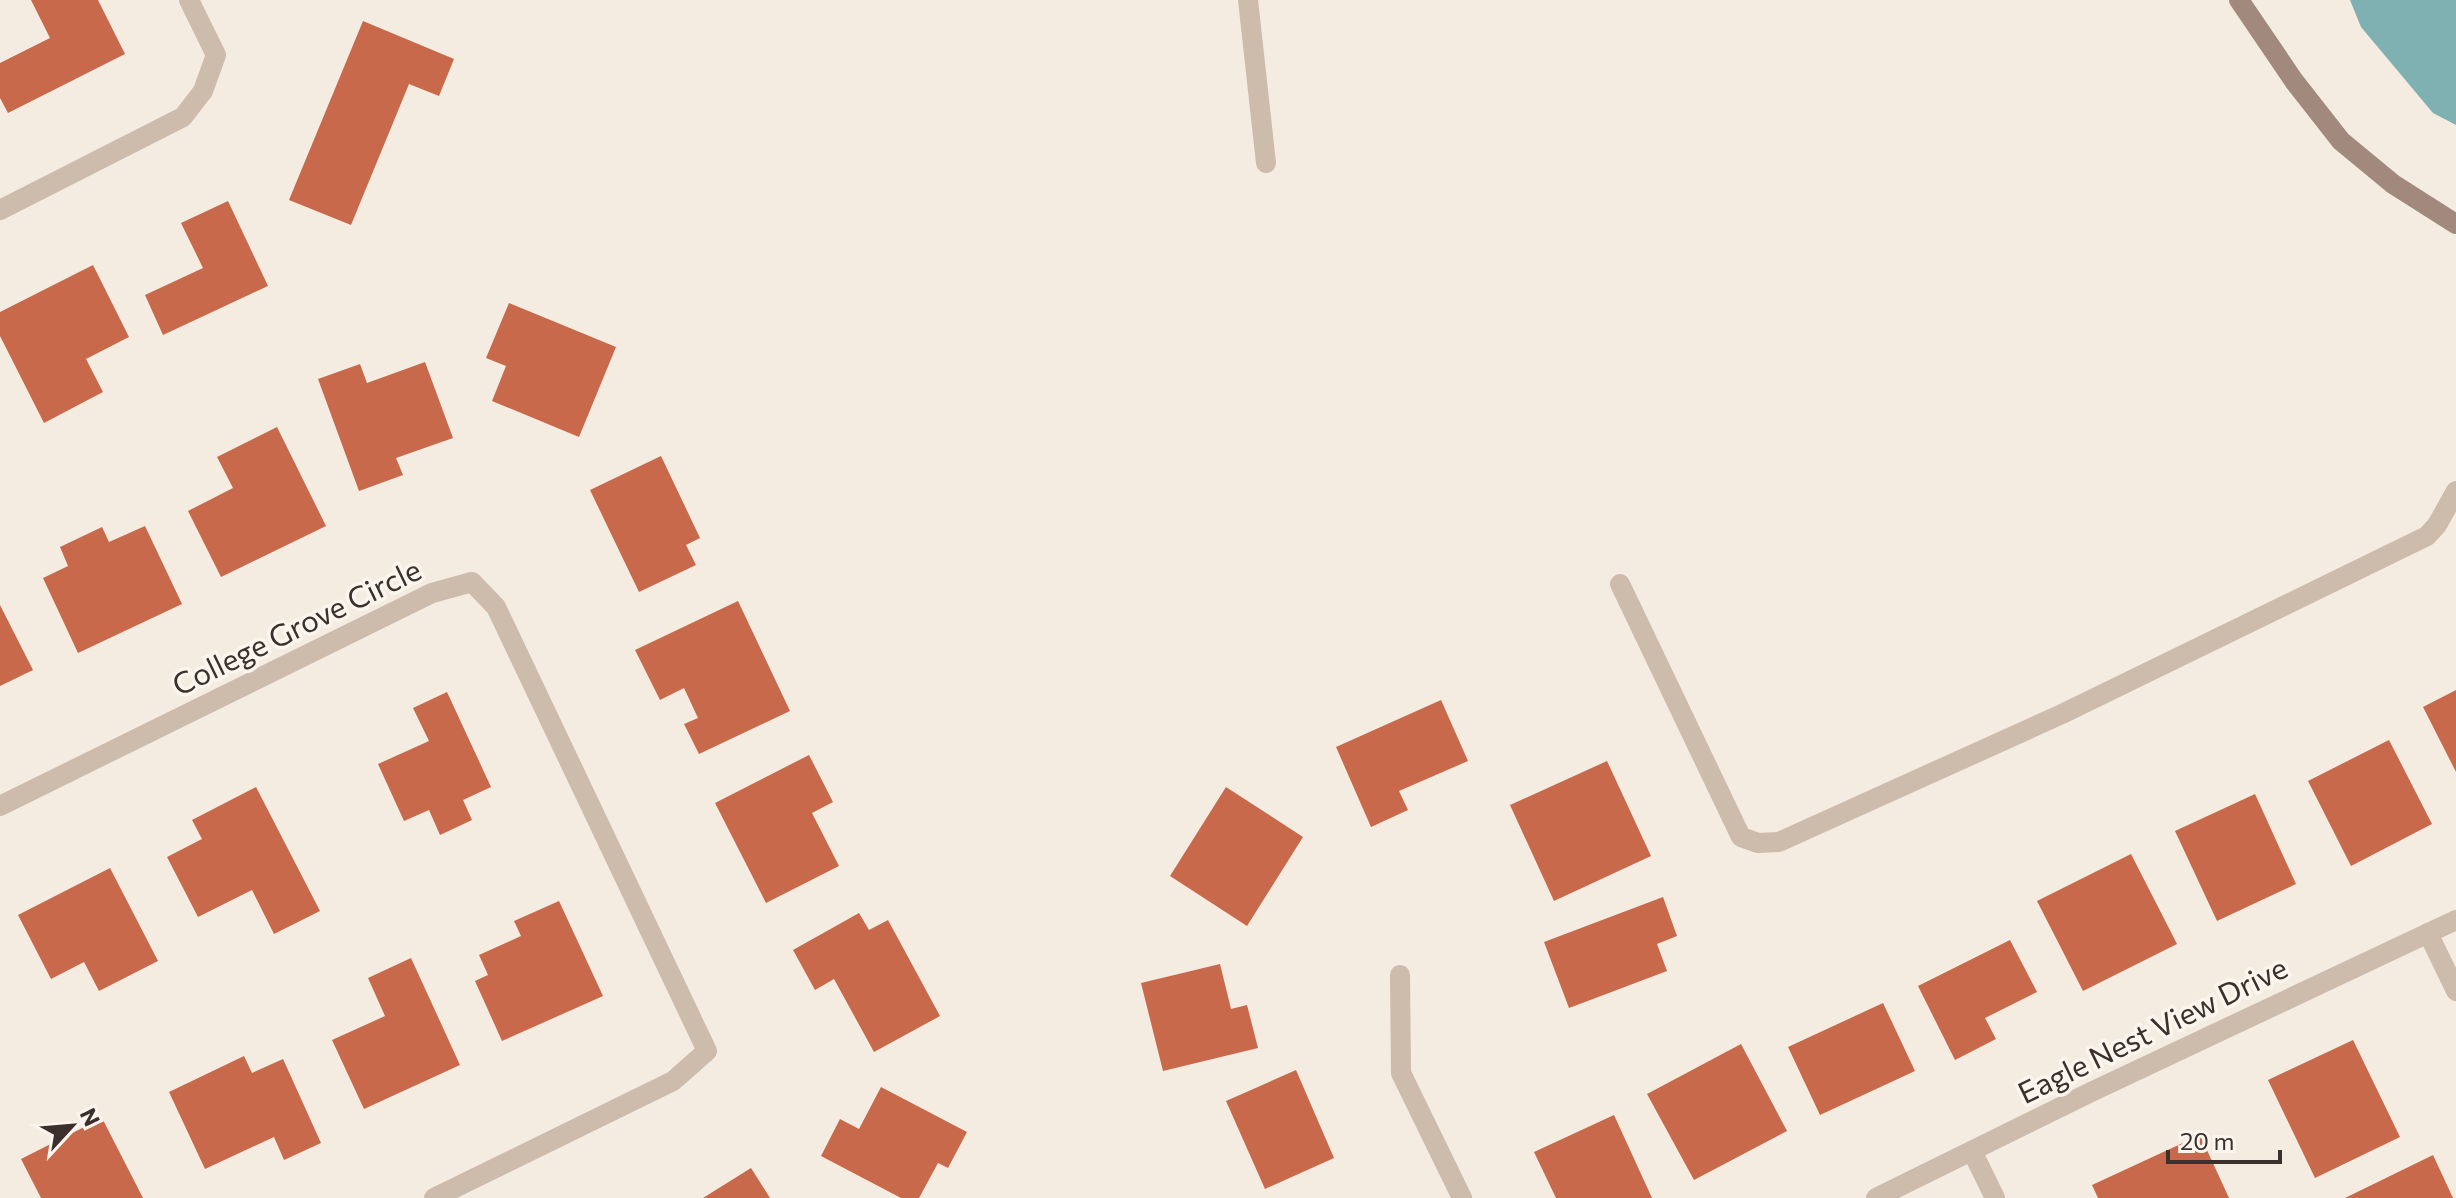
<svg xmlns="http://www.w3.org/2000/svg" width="2456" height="1198" viewBox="0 0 2456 1198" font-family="Commissioner,sans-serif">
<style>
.water{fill:#7fb0b2}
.building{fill:#c8694b}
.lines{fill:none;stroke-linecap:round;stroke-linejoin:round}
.lane{stroke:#cdbbac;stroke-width:20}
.street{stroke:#cdbbac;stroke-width:20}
.secondary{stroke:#a18a7d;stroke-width:20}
.labels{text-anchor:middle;stroke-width:7;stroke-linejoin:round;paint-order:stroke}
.street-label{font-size:30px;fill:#3b302b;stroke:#fbf5ee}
</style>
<rect width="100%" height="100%" fill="#f4ebe1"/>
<path class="water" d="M2350,0H2456V125L2433,113L2361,27Z"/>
<g class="building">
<path d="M31,0H98L125,54L8,113L0,98V63L50,38Z"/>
<path d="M363,21L454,59L439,96L409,84L351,225L289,200Z"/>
<path d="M228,201L268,286L163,335L145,295L203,268L181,223Z"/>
<path d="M93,265L129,337L86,359L103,392L44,423L0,336V312Z"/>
<path d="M509,303L616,347L579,437L492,401L506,366L486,358Z"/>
<path d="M425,362L453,438L396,458L403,475L359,491L318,379L360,364L367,383Z"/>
<path d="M277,427L326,526L221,577L188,511L233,488L217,457Z"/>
<path d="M661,456L700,538L686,545L696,565L639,592L590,490Z"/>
<path d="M145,526L182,604L78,653L43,578L68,566L60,547L102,527L109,542Z"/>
<path d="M738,601L790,711L699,754L684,724L698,718L684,688L660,700L635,650Z"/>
<path d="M0,605L33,670L0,686Z"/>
<path d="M2456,690V772L2423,707Z"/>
<path d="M447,692L491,787L463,800L472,820L440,835L429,810L404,821L378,764L429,741L413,708Z"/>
<path d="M1441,700L1468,761L1399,791L1408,810L1371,827L1336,747Z"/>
<path d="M2389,740L2432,824L2351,866L2308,781Z"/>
<path d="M809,755L833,802L812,813L839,866L766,903L715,803Z"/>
<path d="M1607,761L1651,856L1554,901L1510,805Z"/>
<path d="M256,787L320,911L274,934L252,890L198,917L167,857L202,839L192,820Z"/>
<path d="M1226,787L1303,837L1247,926L1170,876Z"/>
<path d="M2255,794L2296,884L2217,921L2175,831Z"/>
<path d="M2131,854L2177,944L2083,991L2037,901Z"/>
<path d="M110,868L158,961L99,991L84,962L51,979L18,915Z"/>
<path d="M1663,897L1677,936L1657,944L1667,971L1569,1008L1544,942Z"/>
<path d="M559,901L603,996L502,1041L475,981L488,975L479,955L521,936L514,921Z"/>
<path d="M859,913L869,930L888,920L940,1016L874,1052L834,979L815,990L793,950Z"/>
<path d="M2010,940L2037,992L1985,1018L1996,1039L1955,1060L1918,986Z"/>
<path d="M411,958L460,1065L364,1109L332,1040L385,1016L368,978Z"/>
<path d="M1220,964L1231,1009L1247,1005L1258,1048L1163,1071L1141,983Z"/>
<path d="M1883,1003L1915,1071L1820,1115L1788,1047Z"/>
<path d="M2353,1040L2400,1137L2315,1178L2268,1080Z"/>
<path d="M1741,1044L1787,1131L1694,1180L1647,1094Z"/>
<path d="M244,1056L252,1073L283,1059L321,1143L284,1160L274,1137L205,1169L169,1092Z"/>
<path d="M1296,1070L1334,1158L1265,1189L1226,1101Z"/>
<path d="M881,1087L967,1132L948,1168L938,1163L919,1198H901L821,1156L840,1119L859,1129Z"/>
<path d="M1614,1115L1652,1198H1556L1534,1152Z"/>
<path d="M102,1118L143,1198H41L21,1159Z"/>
<path d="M2200,1135L2229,1198H2098L2092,1185Z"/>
<path d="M2433,1155L2453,1198H2345Z"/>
<path d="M751,1168L770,1198H703Z"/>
</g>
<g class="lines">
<path class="lane" d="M1620,584L1741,837L1758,843L1779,842L2062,714L2427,536L2437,525L2456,491"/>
<g class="street">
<path d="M1248,0L1266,163"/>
<path d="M0,210L183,117L203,91L216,55L189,0"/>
<path d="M0,806L432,593L472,582L496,607L707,1051L673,1081L434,1198"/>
<path d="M2428,933L2456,991"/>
<path d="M1400,975L1401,1073L1462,1198"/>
<path d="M1972,1151L1995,1198"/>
<path d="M1876,1198L2089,1093L2456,920"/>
</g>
<path class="secondary" d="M2239,0L2294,81L2341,141L2393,184L2456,224"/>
</g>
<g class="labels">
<g class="street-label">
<text transform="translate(297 628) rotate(-26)" y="10">College Grove Circle</text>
<text transform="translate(2153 1031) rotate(-26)" y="10">Eagle Nest View Drive</text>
</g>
</g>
<g transform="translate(72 1126) rotate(64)" stroke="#fbf5ee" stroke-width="6" paint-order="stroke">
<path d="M0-6L14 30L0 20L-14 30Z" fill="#3b302b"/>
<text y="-12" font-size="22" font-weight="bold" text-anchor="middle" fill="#3b302b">N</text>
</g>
<path d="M2168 1150v12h112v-12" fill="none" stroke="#3b302b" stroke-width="4"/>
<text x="2180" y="1150" font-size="24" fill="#3b302b" stroke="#fbf5ee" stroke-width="6" paint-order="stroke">20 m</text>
</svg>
